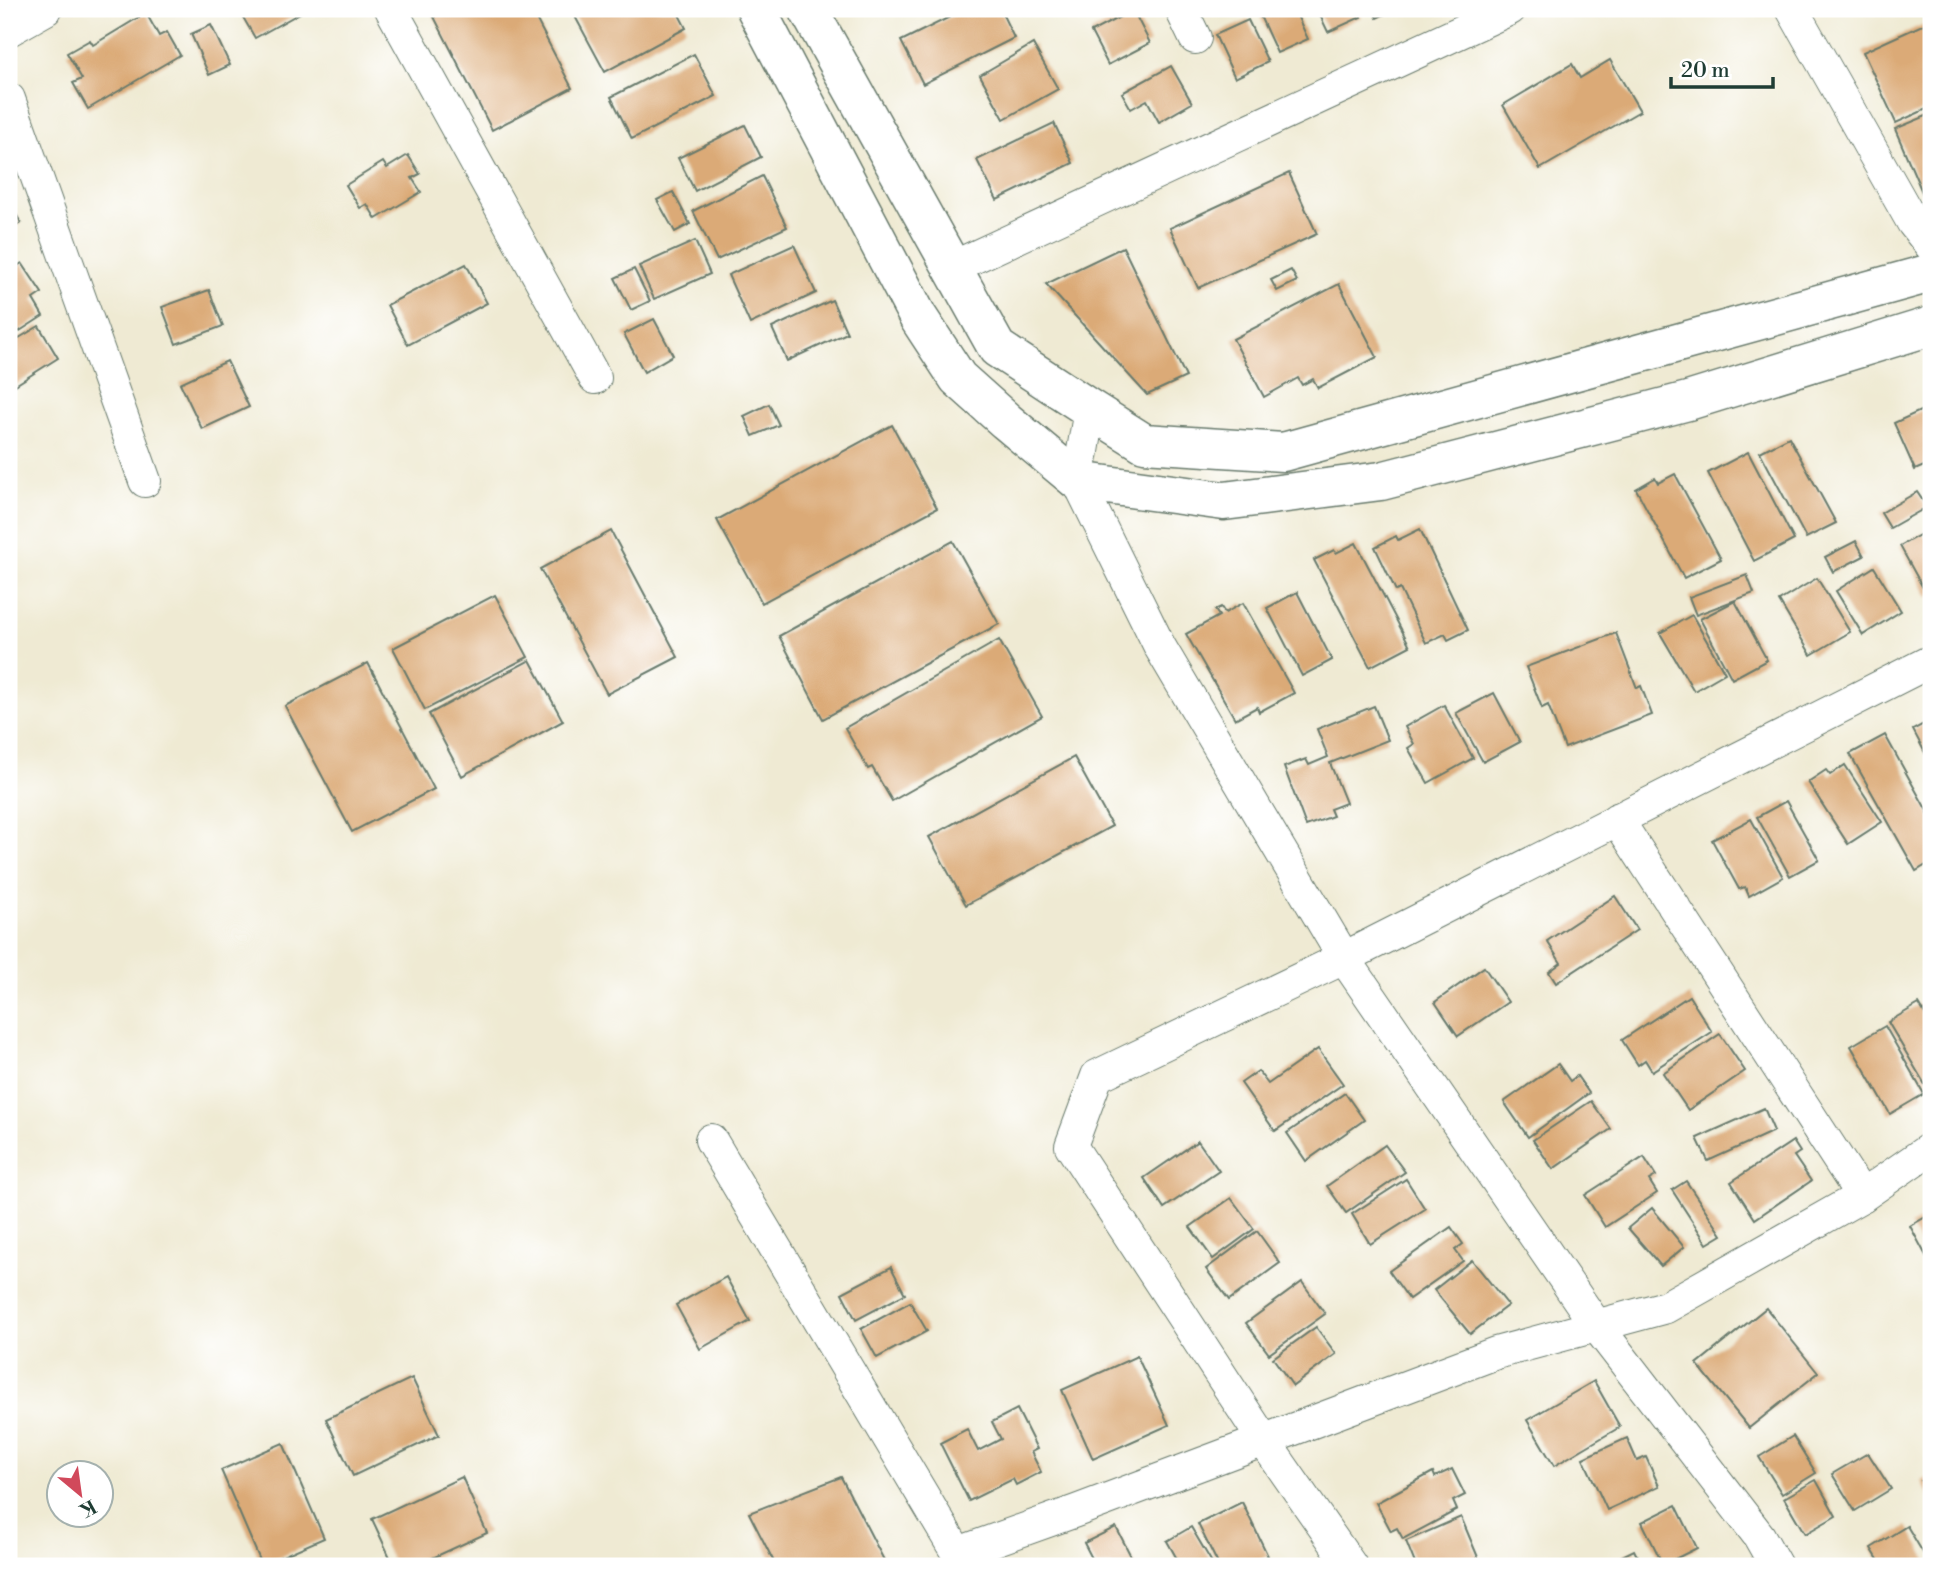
<svg xmlns="http://www.w3.org/2000/svg" width="1940" height="1575" viewBox="0 0 1940 1575" font-family="'Libre Bodoni',serif">
<style>
.building{fill:#dbaa77}
.lines{fill:none;stroke-linecap:round;stroke-linejoin:round}
.street-casing{stroke:#687a6c;stroke-width:34}
.secondary-casing{stroke:#687a6c;stroke-width:41}
.street{stroke:#fff;stroke-width:32}
.secondary{stroke:#fff;stroke-width:38}
</style>
<rect width="100%" height="100%" fill="#fff"/>
<filter id="ink" filterUnits="userSpaceOnUse"><feTurbulence type="fractalNoise" baseFrequency=".0143" numOctaves="2"/><feDisplacementMap in="SourceGraphic" scale="14" xChannelSelector="R" yChannelSelector="G"/><feConvolveMatrix kernelMatrix="1 2 1 2 8 2 1 2 1" color-interpolation-filters="sRGB"/></filter>
<filter id="wash" filterUnits="userSpaceOnUse"><feTurbulence type="fractalNoise" baseFrequency=".00686" numOctaves="4" result="noise"/><feDisplacementMap in="SourceGraphic" scale="28" xChannelSelector="R" yChannelSelector="G"/><feGaussianBlur stdDeviation="1.57" result="paint"/><feColorMatrix in="noise" values="0 0 0 0 0 0 0 0 0 0 0 0 0 0 0 0 0 1.4 0 .05"/><feComposite in="paint" operator="in"/></filter>
<g filter="url(#wash)">
<rect width="100%" height="100%" fill="#efead3"/>
<g id="blocks">
<g class="building">
<path d="M247,9H307L255,38L240,12Z"/>
<path d="M430,9H531L572,88L492,130Z"/>
<path d="M571,9H676L686,28L605,72Z"/>
<path d="M966,9H1000L1014,38L923,84L901,41Z"/>
<path d="M1276,9H1294L1308,39L1277,53L1260,16Z"/>
<path d="M1317,9H1358L1361,17L1328,32Z"/>
<path d="M1373,9H1395L1377,18Z"/>
<path d="M1133,10L1150,43L1108,65L1091,32Z"/>
<path d="M146,13L159,36L167,32L180,55L88,109L73,83L82,79L67,53L90,40L93,45Z"/>
<path d="M1248,20L1268,62L1235,78L1215,35Z"/>
<path d="M1931,21V107L1896,123L1863,52Z"/>
<path d="M211,25L230,65L209,75L191,34Z"/>
<path d="M1033,44L1058,89L1004,119L980,75Z"/>
<path d="M694,54L716,96L632,139L611,97Z"/>
<path d="M1610,60L1640,111L1540,169L1503,105L1572,64L1580,78Z"/>
<path d="M1171,66L1192,103L1159,122L1147,100L1131,109L1122,93Z"/>
<path d="M1931,114V213L1895,129Z"/>
<path d="M1054,123L1073,163L997,200L977,160Z"/>
<path d="M745,125L761,157L695,191L678,158Z"/>
<path d="M408,155L420,174L412,178L421,192L376,219L367,204L360,208L346,185L383,162L387,168Z"/>
<path d="M1289,173L1317,234L1198,288L1170,228Z"/>
<path d="M762,176L787,227L717,260L693,211Z"/>
<path d="M673,192L690,224L675,232L657,200Z"/>
<path d="M9,202L21,223L9,230Z"/>
<path d="M695,241L710,274L654,299L639,266Z"/>
<path d="M794,245L816,293L750,324L728,275Z"/>
<path d="M1123,247L1186,377L1147,395L1046,284Z"/>
<path d="M22,263L42,293L33,299L43,316L9,338V271Z"/>
<path d="M466,264L487,303L408,345L387,305Z"/>
<path d="M634,269L650,301L631,310L615,278Z"/>
<path d="M1291,270L1297,281L1277,291L1271,280Z"/>
<path d="M1339,284L1377,357L1318,388L1313,379L1302,385L1298,378L1264,397L1233,339Z"/>
<path d="M209,290L223,326L176,344L162,307Z"/>
<path d="M832,300L847,333L787,361L772,328Z"/>
<path d="M654,319L673,355L644,372L624,334Z"/>
<path d="M39,326L58,358L9,389V344Z"/>
<path d="M227,361L249,407L202,429L180,383Z"/>
<path d="M769,404L779,425L753,436L744,416Z"/>
<path d="M1931,406V463L1915,470L1894,423Z"/>
<path d="M892,425L937,508L762,603L717,520Z"/>
<path d="M1789,437L1836,523L1806,538L1760,452Z"/>
<path d="M1748,452L1794,540L1754,561L1708,473Z"/>
<path d="M1675,474L1721,559L1684,578L1636,489L1655,478L1658,483Z"/>
<path d="M1917,492L1927,507L1890,528L1881,513Z"/>
<path d="M1420,529L1468,630L1448,640L1445,634L1426,643L1400,589L1396,591L1375,547L1396,536L1398,540Z"/>
<path d="M611,531L678,657L607,694L540,569Z"/>
<path d="M1923,533L1927,540L1931,538V595L1928,597L1900,546Z"/>
<path d="M953,541L999,624L823,719L779,636Z"/>
<path d="M1856,541L1864,556L1833,572L1825,557Z"/>
<path d="M1356,543L1410,646L1370,667L1314,560L1334,550L1336,553Z"/>
<path d="M1874,567L1901,611L1863,635L1836,591Z"/>
<path d="M1747,575L1754,593L1696,615L1689,597Z"/>
<path d="M1817,578L1850,632L1811,655L1779,601Z"/>
<path d="M1297,592L1332,660L1302,676L1267,608Z"/>
<path d="M495,595L528,657L425,710L393,648Z"/>
<path d="M1735,601L1767,660L1732,679L1700,619Z"/>
<path d="M1243,603L1294,693L1259,712L1257,707L1235,719L1186,634L1219,616L1215,610L1221,607L1225,613Z"/>
<path d="M1692,615L1725,673L1694,691L1660,633Z"/>
<path d="M1616,633L1637,688L1641,686L1652,715L1565,748L1548,705L1542,708L1526,667Z"/>
<path d="M999,640L1042,716L892,801L872,767L868,769L845,728Z"/>
<path d="M530,660L563,721L462,776L429,714Z"/>
<path d="M368,663L434,789L352,832L285,706Z"/>
<path d="M1494,693L1520,742L1483,762L1456,713Z"/>
<path d="M1444,705L1473,758L1428,783L1408,748L1414,744L1405,727Z"/>
<path d="M1374,706L1388,740L1330,763L1346,803L1330,809L1333,816L1306,826L1284,767L1306,759L1309,765L1328,757L1317,729Z"/>
<path d="M1931,720V764L1913,730Z"/>
<path d="M1885,735L1931,818V862L1916,871L1850,754Z"/>
<path d="M1074,757L1112,826L966,905L929,837Z"/>
<path d="M1845,765L1882,822L1848,844L1808,782L1826,770L1830,775Z"/>
<path d="M1786,801L1819,860L1790,876L1757,817Z"/>
<path d="M1751,819L1783,877L1749,896L1745,887L1739,889L1712,840Z"/>
<path d="M1615,896L1637,930L1556,983L1549,972L1561,963L1547,941Z"/>
<path d="M1484,967L1508,1002L1458,1036L1435,1002Z"/>
<path d="M1689,996L1712,1032L1652,1071L1645,1060L1638,1065L1622,1040Z"/>
<path d="M1919,1004L1931,1024V1085L1927,1088L1888,1022Z"/>
<path d="M1885,1026L1924,1094L1890,1114L1851,1046Z"/>
<path d="M1720,1034L1745,1071L1688,1110L1663,1073Z"/>
<path d="M1318,1049L1343,1084L1275,1131L1241,1083L1258,1071L1268,1084Z"/>
<path d="M1558,1064L1570,1081L1577,1076L1589,1093L1528,1137L1504,1102Z"/>
<path d="M1345,1093L1364,1120L1306,1161L1287,1133Z"/>
<path d="M1591,1101L1611,1129L1553,1169L1533,1140Z"/>
<path d="M1764,1108L1774,1131L1708,1161L1697,1138Z"/>
<path d="M1198,1141L1219,1171L1164,1208L1144,1178Z"/>
<path d="M1793,1141L1800,1152L1794,1156L1811,1181L1755,1219L1731,1182Z"/>
<path d="M1385,1145L1405,1172L1346,1213L1327,1186Z"/>
<path d="M1644,1157L1656,1176L1649,1180L1657,1193L1605,1227L1585,1195Z"/>
<path d="M1406,1179L1425,1209L1370,1244L1352,1214Z"/>
<path d="M1686,1181L1722,1235L1707,1244L1672,1190Z"/>
<path d="M1231,1198L1254,1229L1213,1259L1190,1227Z"/>
<path d="M1652,1208L1684,1247L1661,1266L1628,1228Z"/>
<path d="M1931,1214V1265L1910,1226Z"/>
<path d="M1451,1227L1463,1244L1455,1250L1463,1261L1409,1299L1389,1271Z"/>
<path d="M1257,1231L1280,1263L1229,1300L1206,1269Z"/>
<path d="M1472,1260L1508,1305L1470,1334L1434,1290Z"/>
<path d="M891,1267L905,1294L856,1320L842,1293Z"/>
<path d="M726,1277L750,1321L700,1349L676,1305Z"/>
<path d="M1302,1282L1325,1314L1269,1354L1246,1323Z"/>
<path d="M910,1302L927,1331L877,1358L861,1329Z"/>
<path d="M1766,1308L1818,1373L1749,1428L1697,1364Z"/>
<path d="M1316,1327L1336,1354L1293,1386L1273,1358Z"/>
<path d="M1137,1356L1169,1425L1093,1459L1062,1390Z"/>
<path d="M412,1378L439,1435L353,1476L326,1419Z"/>
<path d="M1594,1381L1620,1427L1554,1466L1527,1420Z"/>
<path d="M1017,1409L1037,1449L1031,1452L1041,1472L1016,1485L1013,1479L969,1501L940,1443L967,1429L978,1451L1001,1439L992,1422Z"/>
<path d="M1793,1436L1816,1473L1782,1494L1759,1457Z"/>
<path d="M1627,1438L1637,1461L1646,1457L1659,1486L1607,1510L1583,1458Z"/>
<path d="M283,1443L324,1538L262,1565L221,1470Z"/>
<path d="M1868,1453L1891,1489L1855,1511L1832,1474Z"/>
<path d="M1452,1469L1465,1495L1453,1501L1457,1510L1403,1539L1397,1528L1391,1531L1376,1503L1433,1472L1435,1477Z"/>
<path d="M1931,1475V1499L1921,1481Z"/>
<path d="M462,1477L487,1533L415,1566H394L372,1519Z"/>
<path d="M841,1477L887,1566H776L749,1513Z"/>
<path d="M1816,1480L1836,1516L1805,1534L1784,1498Z"/>
<path d="M1242,1502L1268,1556L1249,1566H1219L1198,1524Z"/>
<path d="M1676,1505L1697,1548L1663,1565L1642,1522Z"/>
<path d="M1461,1517L1480,1562L1471,1566H1416L1406,1541Z"/>
<path d="M1907,1526L1928,1561L1918,1566H1882L1871,1548Z"/>
<path d="M1116,1527L1136,1566H1096L1084,1543Z"/>
<path d="M1191,1527L1214,1566H1181L1167,1541Z"/>
<path d="M1634,1550L1642,1566H1602Z"/>
</g>
</g>
</g>
<g filter="url(#ink)">
<use href="#blocks" fill-opacity="0" stroke="#687a6c" stroke-width="2"/>
<g class="lines">
<g class="street-casing">
<g id="street">
<path d="M391,9L595,378"/>
<path d="M1181,9L1195,38"/>
<path d="M1792,9L1913,223L1931,246"/>
<path d="M9,30L46,9"/>
<path d="M9,99L145,481"/>
<path d="M951,268L1510,9"/>
<path d="M1090,409L1078,481L1160,647L1344,958L1596,1325L1759,1536L1776,1566"/>
<path d="M1617,819L1862,1196"/>
<path d="M711,1140L965,1566"/>
<path d="M958,1553L1076,1511L1496,1353L1666,1307L1862,1196L1931,1148"/>
<path d="M1351,1566L1264,1441L1071,1146L1097,1076L1344,958L1931,661"/>
</g>
</g>
<g class="secondary-casing">
<g id="secondary">
<path d="M756,9L918,317L958,378L1006,421L1078,481L1224,501L1381,481L1688,401L1931,326"/>
<path d="M808,9L997,348L1090,409L1144,443L1283,452L1931,273"/>
</g>
</g>
<use href="#street" class="street"/>
<use href="#secondary" class="secondary"/>
</g>
</g>
<rect width="1940" height="1575" fill="none" stroke="#fff" stroke-width="35"/>
<g transform="translate(80 1494) rotate(151)"><circle r="33" fill="#ffffff" stroke="#a5b1ae" stroke-width="2"/>
<path d="M0-5L12 26L0 18L-12 26Z" fill="#d1495b"/>
<text y="-10" font-size="19" font-weight="bold" text-anchor="middle" fill="#1f3d34">K</text>
</g>
<path d="M1671 77v10h102v-10" fill="none" stroke="#1f3d34" stroke-width="3.5"/>
<text x="1681" y="77" font-size="21" fill="#1f3d34" stroke="#ffffff" stroke-width="5" paint-order="stroke">20 m</text>
</svg>
